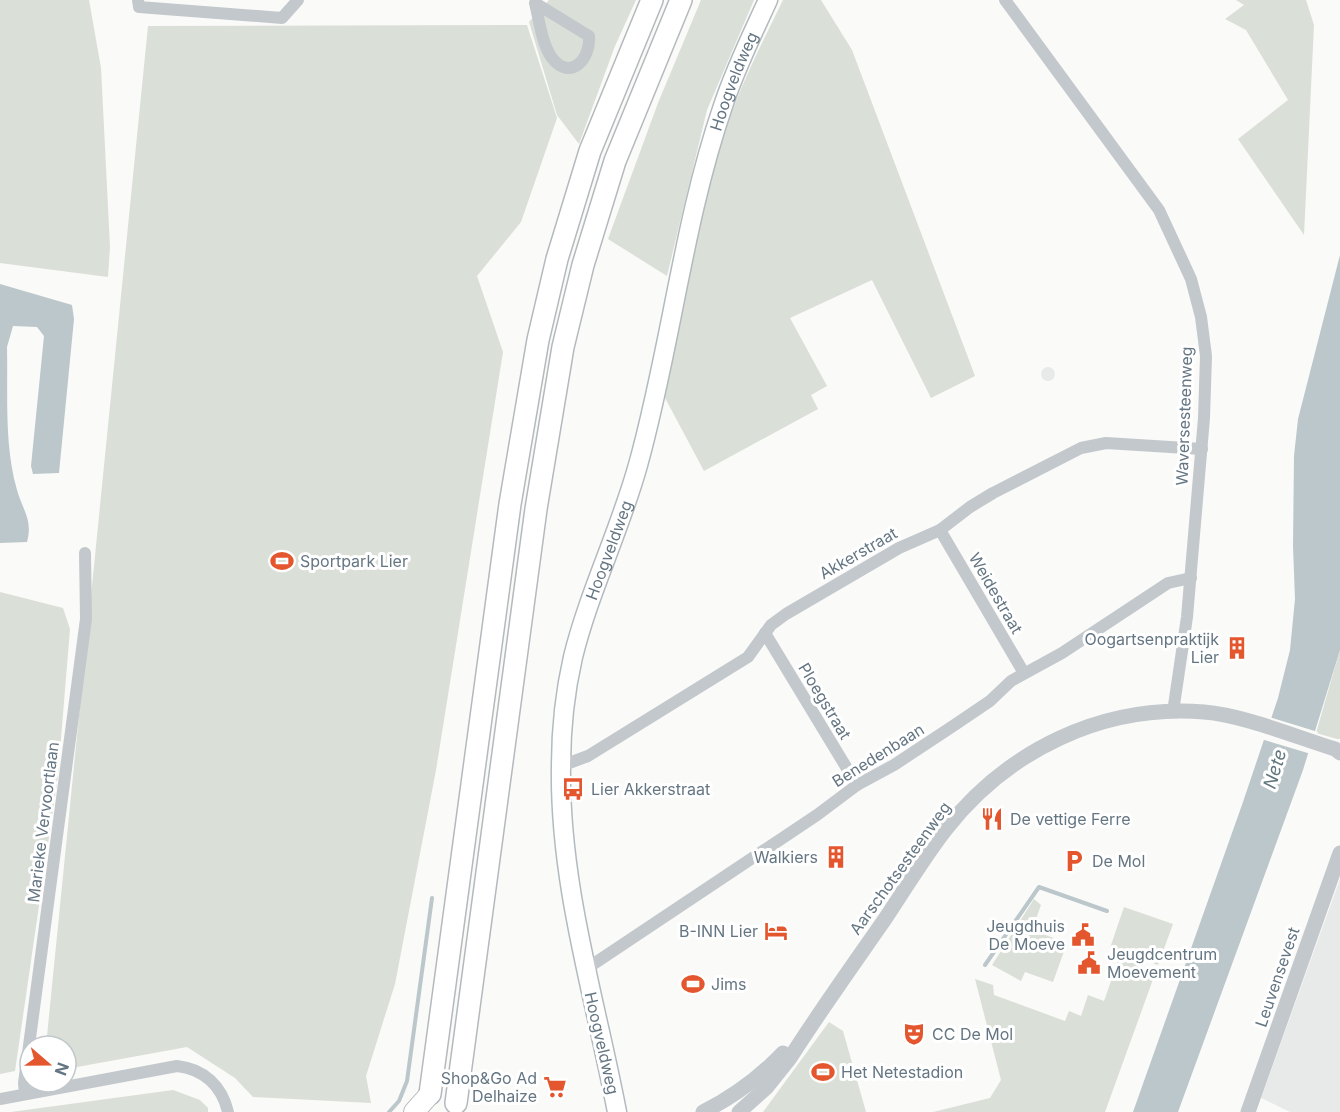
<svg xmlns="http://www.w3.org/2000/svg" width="1340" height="1112" viewBox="0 0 1340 1112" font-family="Inter,sans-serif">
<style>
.built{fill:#e8e9e9}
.green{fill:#dadfd7}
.water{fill:#bbc7cb}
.pier{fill:#fafaf8}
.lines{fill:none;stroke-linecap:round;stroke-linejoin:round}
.stream{stroke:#bbc7cb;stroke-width:4}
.secondary-casing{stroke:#b3babf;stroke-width:21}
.primary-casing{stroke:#b5babe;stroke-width:22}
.trunk-casing{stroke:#b4b9bd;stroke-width:24}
.minor{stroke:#c3c8cc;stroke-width:12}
.tertiary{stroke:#c3c8cc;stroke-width:15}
.secondary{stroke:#fff;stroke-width:18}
.primary{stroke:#fff;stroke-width:20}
.trunk{stroke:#fff;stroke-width:21}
.labels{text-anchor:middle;stroke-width:6;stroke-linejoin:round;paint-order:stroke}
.street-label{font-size:16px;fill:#657683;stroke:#fff}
.poi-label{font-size:16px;fill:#657683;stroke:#fff;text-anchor:start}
.water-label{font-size:18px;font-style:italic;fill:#60757c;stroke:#fff}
</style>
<rect width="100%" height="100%" fill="#fafaf8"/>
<g class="built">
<circle cx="1048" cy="374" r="7"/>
<path d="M1340,879V1112H1290L1261,1098Z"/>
</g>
<g class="green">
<path d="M0,0H89L101,68L110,247L108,277L0,263Z"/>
<path d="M549,0H636L615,46L579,144L557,115L529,22Z"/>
<path d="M701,0H754L707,110L667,276L608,239L658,103Z"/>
<path d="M783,0H821L852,50L975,376L931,398L872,280L790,318L827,386L811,395L818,409L704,471L664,396C682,310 697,222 723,138C738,90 761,45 783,0Z"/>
<path d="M1236,0H1306L1314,25L1304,235L1238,139L1288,100L1246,30L1225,19L1244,5Z"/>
<path d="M527,25L557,118L521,222L477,276L503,352L436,770L395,984L366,1076L371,1103L253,1097L235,1078L187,1047L66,1069V1046H46L148,26Z"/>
<path d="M0,592L63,608L70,629L58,775L15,1071L0,1074Z"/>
<path d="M1340,650V739H1337L1316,733Z"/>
<path d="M1034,899L1041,905L1032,930L1067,943L1053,982L1025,972L1021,981L992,965Z"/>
<path d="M1124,907L1173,924L1158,965L1110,948Z"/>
<path d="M1119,958L1156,971L1105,1112H933L990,1098L1001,1080L975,979L993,985L994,995L1065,1021L1069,1011L1081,1016L1088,995L1104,1001Z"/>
<path d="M829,1022L843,1031L866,1112H763Z"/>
<path d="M173,1090L200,1100L208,1108V1112H11Z"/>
</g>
<g class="water">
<path d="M1340,255V650L1303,770L1178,1112H1133L1243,802L1278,698L1290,650L1295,599L1293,546L1294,456L1298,419Z"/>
<path d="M0,284L72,305L74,319L59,473L33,474L31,466L44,336L37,327L13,326L7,347C8,394 4,445 17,490C23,511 33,520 27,542L0,543Z"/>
</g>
<path class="pier" d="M1269,717L1318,732L1311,754L1261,739Z"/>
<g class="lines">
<g class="stream">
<path d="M985,965L1039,887L1107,911"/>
<path d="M389,1112L399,1101L407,1081L432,898"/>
</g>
<g class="secondary-casing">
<g id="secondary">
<path id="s1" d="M617,1112C595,997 559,884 561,766C561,730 565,692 573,657C589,592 620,530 638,465C671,347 683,222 723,106C735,69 752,35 768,0"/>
</g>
</g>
<g class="primary-casing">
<path id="primary" d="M414,1112L430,1094"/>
</g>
<g class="trunk-casing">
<g id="trunk">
<path d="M430,1094L510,504L538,340L557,259L590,151L652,0"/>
<path d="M456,1103L536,509L563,347L583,265L615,161L681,0"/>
</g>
</g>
<g class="minor">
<path d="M138,0L139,7L282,18L298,0"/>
<path d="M1005,0L1159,210L1191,279L1201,317L1206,356L1204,418L1187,617L1173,712"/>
<path d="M535,3L589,36C591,58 571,82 552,58C542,45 539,19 535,3Z"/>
<path d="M940,530L1024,673"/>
<path d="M765,633L857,785"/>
<path d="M561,766L588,756L748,657L771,625L786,614L899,548L940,530L970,507L993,493L1081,448L1106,443L1202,449"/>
<path d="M586,969L817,815L857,785L894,765L953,726L990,701L1011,681L1062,653L1168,583L1191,578"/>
<path d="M25,1094L24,1083L86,619L85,553"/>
<path d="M0,1099L177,1066C204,1069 222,1086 228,1112"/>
</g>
<g class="tertiary">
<path d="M703,1112C735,1096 759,1078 783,1053"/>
<path d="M739,1112L766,1088L790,1058C820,1011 853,965 885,919C905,889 924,857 946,829C1008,750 1103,704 1204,712C1243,715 1296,737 1335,749L1340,753"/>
<path d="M1248,1112L1340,853"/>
</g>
<use href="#secondary" class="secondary"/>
<use href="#primary" class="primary"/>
<use href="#trunk" class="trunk"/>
</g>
<defs>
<g id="stadium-bare" transform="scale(1.8)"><path d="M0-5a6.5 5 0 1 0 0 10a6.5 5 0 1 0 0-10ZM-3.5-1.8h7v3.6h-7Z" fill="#e4572e" stroke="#fff" stroke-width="2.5" paint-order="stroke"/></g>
<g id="building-bare" transform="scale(1.8)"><path d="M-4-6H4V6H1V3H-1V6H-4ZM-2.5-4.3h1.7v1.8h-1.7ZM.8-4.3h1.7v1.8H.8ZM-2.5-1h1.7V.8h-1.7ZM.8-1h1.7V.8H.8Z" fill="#e4572e" stroke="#fff" stroke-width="2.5" paint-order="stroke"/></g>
<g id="bus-bare" transform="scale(1.8)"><path d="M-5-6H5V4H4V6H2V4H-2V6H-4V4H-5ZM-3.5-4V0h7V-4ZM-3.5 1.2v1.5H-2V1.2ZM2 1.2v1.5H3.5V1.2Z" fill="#e4572e" stroke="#fff" stroke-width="2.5" paint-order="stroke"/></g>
<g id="restaurant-bare" transform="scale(1.8)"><path d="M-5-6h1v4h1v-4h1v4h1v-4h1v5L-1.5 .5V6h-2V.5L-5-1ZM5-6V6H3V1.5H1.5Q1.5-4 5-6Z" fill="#e4572e" stroke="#fff" stroke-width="2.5" paint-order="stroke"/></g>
<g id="parking-bare" transform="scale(1.8)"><path d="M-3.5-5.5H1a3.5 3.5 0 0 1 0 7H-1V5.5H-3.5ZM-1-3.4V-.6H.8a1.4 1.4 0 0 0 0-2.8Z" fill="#e4572e" stroke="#fff" stroke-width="2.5" paint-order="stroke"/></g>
<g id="hotel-bare" transform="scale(1.8)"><path d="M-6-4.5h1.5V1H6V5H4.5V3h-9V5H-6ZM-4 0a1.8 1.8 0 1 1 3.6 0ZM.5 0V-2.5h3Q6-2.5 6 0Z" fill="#e4572e" stroke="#fff" stroke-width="2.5" paint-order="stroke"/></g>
<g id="civic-bare" transform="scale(1.8)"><path d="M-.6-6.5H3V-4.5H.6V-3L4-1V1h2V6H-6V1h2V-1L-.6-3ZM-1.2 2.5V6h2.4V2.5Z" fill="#e4572e" stroke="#fff" stroke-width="2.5" paint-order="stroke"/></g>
<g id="theatre-bare" transform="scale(1.8)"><path d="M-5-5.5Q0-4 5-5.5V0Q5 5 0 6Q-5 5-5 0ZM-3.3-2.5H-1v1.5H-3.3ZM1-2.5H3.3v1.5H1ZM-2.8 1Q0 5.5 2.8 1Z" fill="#e4572e" stroke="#fff" stroke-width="2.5" paint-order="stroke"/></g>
<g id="supermarket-bare" transform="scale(1.8)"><path d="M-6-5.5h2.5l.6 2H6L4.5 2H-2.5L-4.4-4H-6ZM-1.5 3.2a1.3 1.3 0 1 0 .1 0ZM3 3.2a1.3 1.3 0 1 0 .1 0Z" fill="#e4572e" stroke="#fff" stroke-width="2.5" paint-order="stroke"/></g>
</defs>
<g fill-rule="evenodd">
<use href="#stadium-bare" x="282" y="561"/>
<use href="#building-bare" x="1237" y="648"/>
<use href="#bus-bare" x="573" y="789"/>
<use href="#restaurant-bare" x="992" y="819"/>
<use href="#building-bare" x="836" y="857"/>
<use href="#parking-bare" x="1074" y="861"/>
<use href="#hotel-bare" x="776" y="931"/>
<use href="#civic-bare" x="1083" y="935"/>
<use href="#civic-bare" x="1089" y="963"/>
<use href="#stadium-bare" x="693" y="984"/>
<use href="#theatre-bare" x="914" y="1034"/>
<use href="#stadium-bare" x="823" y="1072"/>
<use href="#supermarket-bare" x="555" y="1087"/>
</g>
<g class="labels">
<g class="street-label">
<text dy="6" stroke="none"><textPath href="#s1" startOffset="1060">Hoogveldweg</textPath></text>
<text transform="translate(1184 416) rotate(-88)" y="6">Waversesteenweg</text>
<text dy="6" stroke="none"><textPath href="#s1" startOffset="574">Hoogveldweg</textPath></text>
<text transform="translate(858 553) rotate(-30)" y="6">Akkerstraat</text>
<text transform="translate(996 593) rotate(60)" y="6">Weidestraat</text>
<text transform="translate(825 701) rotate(59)" y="6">Ploegstraat</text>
<text transform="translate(878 755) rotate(-32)" y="6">Benedenbaan</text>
<text transform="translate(43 822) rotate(-83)" y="6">Marieke Vervoortlaan</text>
<text transform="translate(900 868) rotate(-54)" y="6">Aarschotsesteenweg</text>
<text transform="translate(1277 977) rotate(-71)" y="6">Leuvensevest</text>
<text transform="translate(602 1043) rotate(77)" y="6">Hoogveldweg</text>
</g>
<g class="poi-label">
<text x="300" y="567">Sportpark Lier</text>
<text x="1219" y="645" text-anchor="end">Oogartsenpraktijk<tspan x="1219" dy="18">Lier</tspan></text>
<text x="591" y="795">Lier Akkerstraat</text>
<text x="1010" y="825">De vettige Ferre</text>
<text x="818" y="863" text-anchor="end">Walkiers</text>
<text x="1092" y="867">De Mol</text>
<text x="1065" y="932" text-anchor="end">Jeugdhuis<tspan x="1065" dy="18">De Moeve</tspan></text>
<text x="758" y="937" text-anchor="end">B-INN Lier</text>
<text x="1107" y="960">Jeugdcentrum<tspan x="1107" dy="18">Moevement</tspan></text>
<text x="711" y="990">Jims</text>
<text x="932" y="1040">CC De Mol</text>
<text x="841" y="1078">Het Netestadion</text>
<text x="537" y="1084" text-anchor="end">Shop&amp;Go Ad<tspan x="537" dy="18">Delhaize</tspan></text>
</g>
<g class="water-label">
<text transform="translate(1275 769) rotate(-73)" y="6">Nete</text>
</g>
</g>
<g transform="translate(48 1064) rotate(110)"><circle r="28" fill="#ffffff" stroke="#c1c8cd" stroke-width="1.5"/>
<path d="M0-4.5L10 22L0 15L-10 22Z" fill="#e4572e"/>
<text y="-9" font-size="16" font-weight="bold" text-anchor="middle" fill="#657683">N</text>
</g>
</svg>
